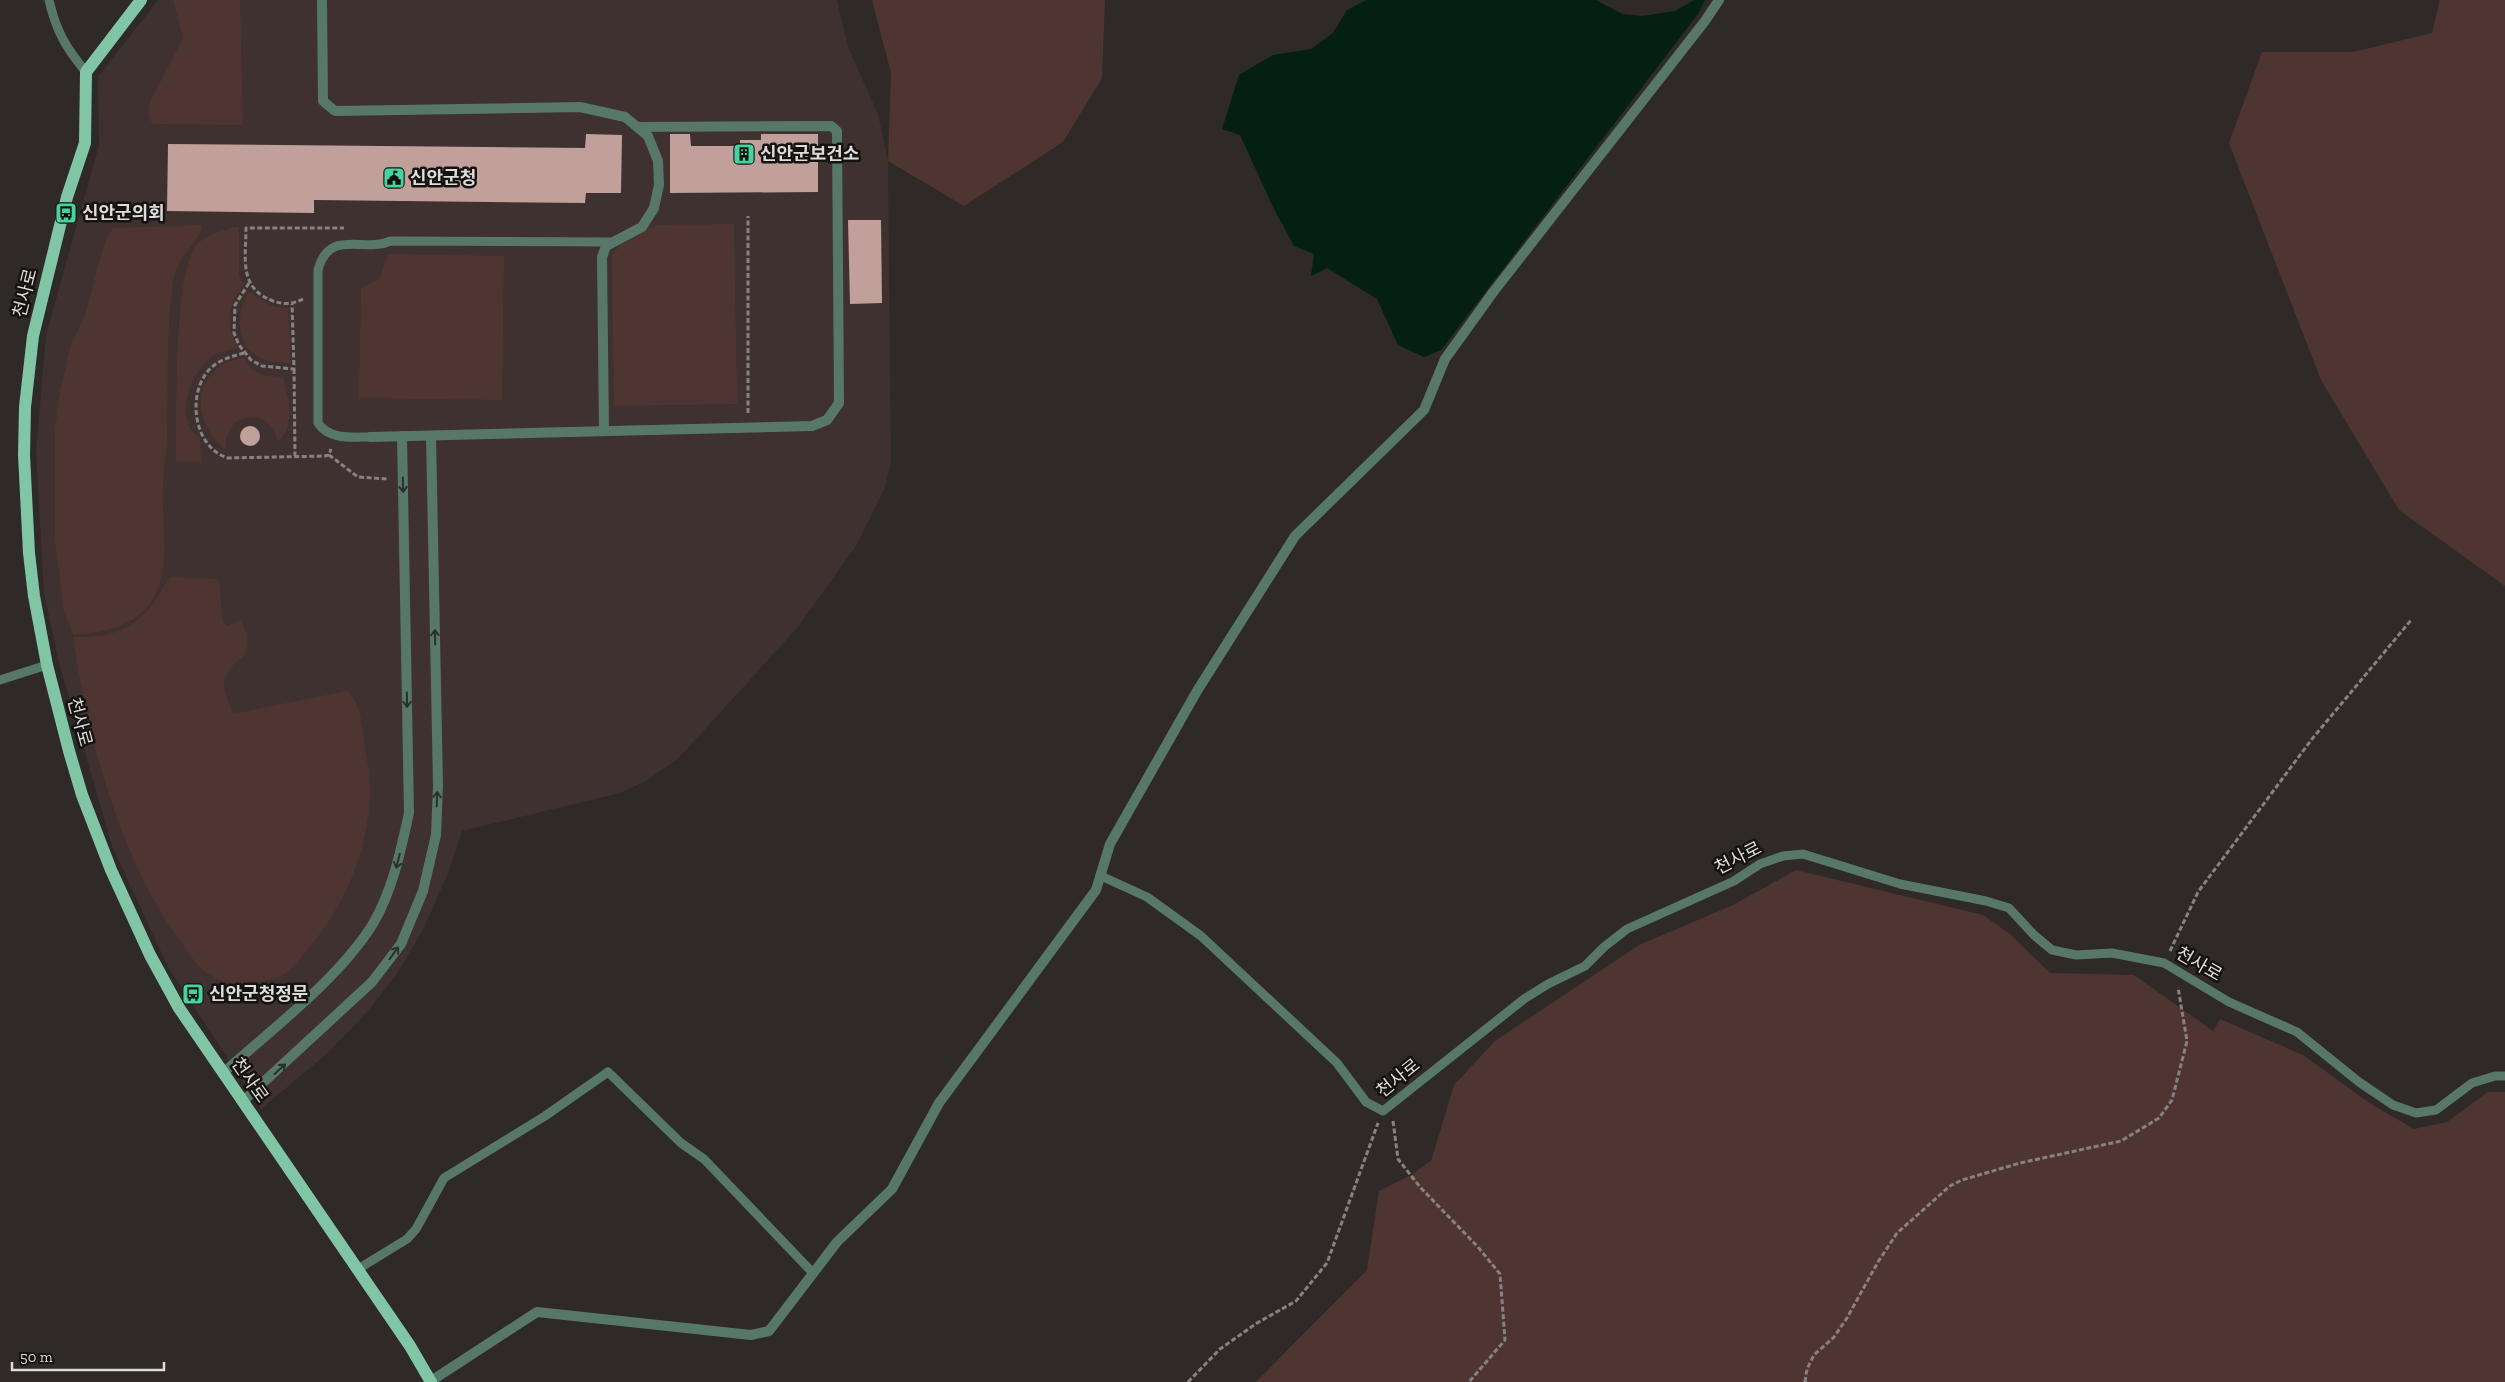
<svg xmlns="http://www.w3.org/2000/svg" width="2505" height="1382" viewBox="0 0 2505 1382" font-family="'Zilla Slab','Noto Sans KR',serif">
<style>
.built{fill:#3e312f}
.green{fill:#4f3532}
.water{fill:#041f14}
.building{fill:#c19f9a}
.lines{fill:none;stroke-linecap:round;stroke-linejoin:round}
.path{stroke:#878281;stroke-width:3;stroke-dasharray:5 2.5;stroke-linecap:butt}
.service{stroke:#577869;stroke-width:9}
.minor{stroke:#577869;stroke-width:10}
.primary{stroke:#80c6a6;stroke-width:12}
.oneway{stroke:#29312c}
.labels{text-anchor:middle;stroke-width:5;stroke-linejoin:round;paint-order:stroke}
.poi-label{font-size:18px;font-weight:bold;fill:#dfdbda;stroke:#151312;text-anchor:start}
.street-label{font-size:18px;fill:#dfdbda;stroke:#151312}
</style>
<rect width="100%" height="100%" fill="#2f2928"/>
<path class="built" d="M158,0H837L848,47L878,114L888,161L891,462L885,487L856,546L798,627L678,759L646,781L620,793L462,831L448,873L424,928L397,974L368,1011L328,1053L261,1109L168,967L112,846L59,663L44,593L36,452L46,335L99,145L98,77Z"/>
<g class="green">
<path d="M173,0H240L243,125L153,124C146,116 149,107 152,98L183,38Z"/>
<path d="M872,0H1105L1102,78L1063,142L964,206L888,161L891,73Z"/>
<path d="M2440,0H2505V586L2399,510L2321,380L2229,143L2262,52H2353L2432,33Z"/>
<path d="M734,224L737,404L614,406L612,256L619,246L656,225Z"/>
<path d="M202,225C200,243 177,256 174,277C165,330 169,386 167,440C166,456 163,472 163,489C161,524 172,565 154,597C137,628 104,632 73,635L64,612L55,539V430L60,392L70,347L86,313L98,266L106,239L113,228Z"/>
<path d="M234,227H239V275L241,281L246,283C227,303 225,323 238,348C227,350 217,352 209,359C189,376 173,422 200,438L201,462H176C177,418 173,275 196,246C205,234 221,232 234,227Z"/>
<path d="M388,254L504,256L502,400L359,398L361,289L380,278Z"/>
<path d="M250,291C260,302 272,308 288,308L291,363C279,363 264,362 254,354C235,341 237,307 250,291Z"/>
<path d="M244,358C251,375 267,377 283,377C288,398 297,424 278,442C272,419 257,412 235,422L226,438V450C199,430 188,386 222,365C228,361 237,360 244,358Z"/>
<path d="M171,577L216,579L220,583L222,621L227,626L241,620L247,635L246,654C218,676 221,683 233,714L347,691C360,701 362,724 364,740C366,756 370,773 370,789C370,847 345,907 307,950C299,959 289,974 276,978C254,986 223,987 204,971C194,963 187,950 180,941C119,857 88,738 73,637C109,637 131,633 154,602C160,594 164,584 171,577Z"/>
<path d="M1796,870L1983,915L2010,934L2050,973L2134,975L2213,1031L2220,1019L2303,1055L2371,1104L2414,1129L2447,1122L2488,1092H2505V1382H1256L1367,1270L1379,1191L1411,1175L1431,1161L1454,1085L1495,1041L1639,945L1733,905Z"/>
</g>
<path class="water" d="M1366,0H1596L1622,14L1642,16L1675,11L1694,0H1705L1698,14L1441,350L1424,357L1398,345L1377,299L1327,268L1311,276L1314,254L1294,246L1273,207L1240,135L1222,129L1239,75L1273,55L1311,49L1333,33L1347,10Z"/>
<g class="building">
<path d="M586,134L622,135L621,193H586L585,203L314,200V213L167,211L168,144L585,148Z"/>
<path d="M670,134H690L691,146H740V140H761V134H818V192L670,193Z"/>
<path d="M848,220H881L882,303L850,304Z"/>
<circle cx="250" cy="436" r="10"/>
</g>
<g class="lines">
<g class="path">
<path d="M249,283L235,305L234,333L239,345L251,360L262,366L294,369L292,304"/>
<path d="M303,299C293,304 284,305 273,301C238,288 246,258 246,228H344"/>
<path d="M244,353C233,356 221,359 212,367C186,390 192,447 228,458L325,456L329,455L331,449"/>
<path d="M294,369L295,456"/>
<path d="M748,413V216"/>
<path d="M329,455L358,477L388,479"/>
<path d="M2170,951L2198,892L2312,739L2412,619"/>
<path d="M1393,1121L1398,1159L1420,1187L1478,1247L1500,1274L1505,1340L1469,1382"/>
<path d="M1188,1382L1220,1349L1257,1323L1296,1301L1327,1263L1378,1123"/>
<path d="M1805,1382L1807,1369L1814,1355L1834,1337L1847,1318L1878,1262L1897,1233L1950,1186L1962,1180L2020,1163L2121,1141L2159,1118L2172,1100L2187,1041L2178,987"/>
</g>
<g class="service">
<path d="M49,0C56,31 66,48 86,72"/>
<path d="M370,437C352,437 329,440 318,423V270C329,228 363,253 391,241L611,242"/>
<path d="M0,680L47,665"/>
<path d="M1101,876L1147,897L1201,936L1337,1063L1366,1102L1383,1111L1524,999L1548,984L1585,966L1604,947L1627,929L1734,881L1760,864L1783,856L1803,854L1900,884L1986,901L2009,908L2034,935L2052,950L2076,955L2112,953L2164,963L2229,1002L2297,1032L2359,1082L2393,1105L2416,1113L2436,1110L2472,1083L2495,1076H2505"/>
<path d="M358,1269L407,1239L416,1229L444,1178L545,1116L608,1072L681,1143L704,1159L813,1273"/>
</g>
<g class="minor">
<path d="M322,0L323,101L335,111L580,107L625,117L648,136L658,161L659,185L654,208L642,227L606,246L602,257L604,431"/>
<path d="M370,437L812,426L827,420L839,403L837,131L831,126L637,127"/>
<path d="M223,1073C270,1031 342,976 374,922C393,889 401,849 409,813L402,436"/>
<path d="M243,1101L372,982L401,944L423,891L436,835L438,785L431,436"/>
<path d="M431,1381L537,1312L751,1335L769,1331L837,1242L892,1189L939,1103L1096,890L1110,844L1197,691L1295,536L1424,410L1445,359L1494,291L1705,21L1719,0"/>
</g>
<path class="primary" d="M141,0L86,72L85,143L67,197L33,336L25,407L24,455L29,553L34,596L47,665L69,751L82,795L111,870L150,955L179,1008L410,1346L431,1382"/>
</g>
<defs><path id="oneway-shaft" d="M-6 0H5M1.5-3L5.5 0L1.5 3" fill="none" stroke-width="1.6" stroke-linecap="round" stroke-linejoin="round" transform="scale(1.25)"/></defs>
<g class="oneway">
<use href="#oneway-shaft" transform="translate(403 485) rotate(89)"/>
<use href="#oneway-shaft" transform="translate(435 637) rotate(-91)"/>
<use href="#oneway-shaft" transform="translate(407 700) rotate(89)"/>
<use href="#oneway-shaft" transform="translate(437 799) rotate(-88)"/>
<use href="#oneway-shaft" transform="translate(398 861) rotate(104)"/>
<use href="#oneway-shaft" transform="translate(394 953) rotate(-54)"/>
<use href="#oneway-shaft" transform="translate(280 1069) rotate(-42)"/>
</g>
<defs>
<g id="building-square" transform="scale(1.125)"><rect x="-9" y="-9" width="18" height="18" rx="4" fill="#46d49e" stroke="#151312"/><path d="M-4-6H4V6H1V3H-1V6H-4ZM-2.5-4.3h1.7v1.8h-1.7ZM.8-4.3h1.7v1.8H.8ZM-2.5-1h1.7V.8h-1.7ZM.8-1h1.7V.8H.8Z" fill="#111"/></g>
<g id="civic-square" transform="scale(1.125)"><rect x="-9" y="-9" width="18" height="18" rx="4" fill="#46d49e" stroke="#151312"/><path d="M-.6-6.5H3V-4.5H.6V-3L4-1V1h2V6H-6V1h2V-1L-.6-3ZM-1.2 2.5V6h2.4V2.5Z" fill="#111"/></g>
<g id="bus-square" transform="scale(1.125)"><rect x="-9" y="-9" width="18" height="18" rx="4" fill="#46d49e" stroke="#151312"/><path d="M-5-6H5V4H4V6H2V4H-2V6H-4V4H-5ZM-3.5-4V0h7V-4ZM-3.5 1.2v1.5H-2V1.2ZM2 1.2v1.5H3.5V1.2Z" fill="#111"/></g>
</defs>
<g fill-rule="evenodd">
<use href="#building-square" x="744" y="154"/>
<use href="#civic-square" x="394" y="178"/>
<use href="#bus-square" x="66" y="213"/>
<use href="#bus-square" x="193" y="994"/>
</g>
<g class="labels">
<g class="poi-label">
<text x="760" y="160">신안군보건소</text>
<text x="410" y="184">신안군청</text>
<text x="82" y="219">신안군의회</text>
<text x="209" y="1000">신안군청정문</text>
</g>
<g class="street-label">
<text transform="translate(25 293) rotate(-76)" y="6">천사로</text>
<text transform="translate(80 722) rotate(75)" y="6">천사로</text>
<text transform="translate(1738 858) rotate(-27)" y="6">천사로</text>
<text transform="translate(2199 964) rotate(30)" y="6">천사로</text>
<text transform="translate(1398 1078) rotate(-39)" y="6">천사로</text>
<text transform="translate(250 1080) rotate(55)" y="6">천사로</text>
</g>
</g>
<path d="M12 1362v8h152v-8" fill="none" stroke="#dfdbda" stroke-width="2.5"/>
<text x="20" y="1362" font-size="15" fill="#dfdbda" stroke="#151312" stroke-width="4" paint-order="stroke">50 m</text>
</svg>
